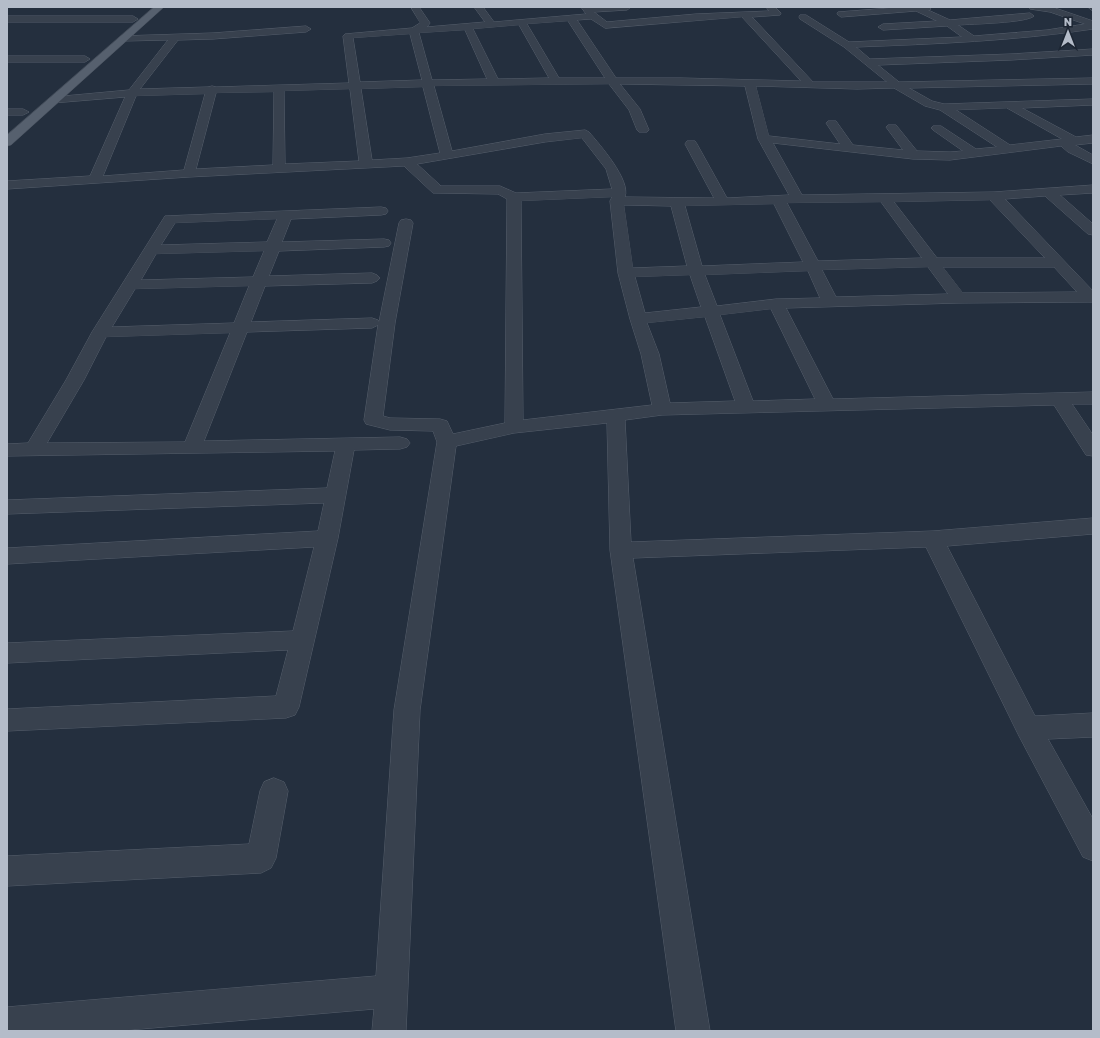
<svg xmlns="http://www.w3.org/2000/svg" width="1100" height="1038" viewBox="0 0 1100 1038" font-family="'Golos Text',sans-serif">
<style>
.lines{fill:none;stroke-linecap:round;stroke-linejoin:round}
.minor-casing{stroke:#565f6c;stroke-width:1}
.primary-casing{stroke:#414a57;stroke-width:1}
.minor{fill:#38414e;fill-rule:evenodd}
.primary{fill:#56606e;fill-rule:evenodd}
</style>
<rect width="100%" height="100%" fill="#242f3e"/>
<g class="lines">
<g class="minor-casing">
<g id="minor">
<path d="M411,7H419L430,23L427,27L485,22L474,7H483L494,22L586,14L581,7H631L627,10L594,12L607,22L696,14L769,11L766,7H775L781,13L780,15L752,17L813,82H887L844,47L800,19L799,17L800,15H806L849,42L962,37L947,26L883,30L878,27L883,24L937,21L916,11L841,17L837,14L838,12L903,7H931L930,10H928L950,20L1030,13L1034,16C1027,23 971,24 958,25L974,36L1047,30L1085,24L1050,12L1030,9L1029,7H1052L1093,21V29C1014,41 935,44 856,47L870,59L1011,54L1093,49V55L1011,60L878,65L899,82L1093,78V84L909,88L932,101L944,104L1093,99V105L1022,108L1076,137L1093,135V143L1075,145L1093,155V164L1068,152L1061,146L950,160L913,159L773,143L802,195L994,192L1093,185V193L1060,195L1093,224V235L1088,234L1045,196L1005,199L1093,291V302L959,303L786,308L833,399L1093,392V404H1072L1093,435V456L1086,455L1054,405L662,415L625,420L631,542L933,531L1093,518V534L947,546L1035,716L1093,713V737L1048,739L1093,819V861L1083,857L1019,736L926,547L633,558L710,1031H676L610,550L607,423L514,433L456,446L420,710L406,1031H372L374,1009L117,1031H7V1007L376,976L394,710L437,442L433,431L390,430L366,424L364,420L378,325L372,328L247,332L204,441L400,437L407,439L410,443L407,447L400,449L354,450L338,538L299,707L295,715L286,718L7,731V709L276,696L288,650L7,663V643L293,631L314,547L7,564V548L318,531L324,503L7,514V500L327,488L335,451L7,456V444L28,443L66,380L92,332L165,216L381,207L386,208L388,211L386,214L381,215L291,219L282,242L384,239L389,240L391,243L389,246L384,247L279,251L269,276L372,273L377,275L380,278L377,281L372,283L265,286L251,322L372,318L378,320L379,322L399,223L401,220L406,219L411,220L413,223L395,323L383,416L390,418L440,419L447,421L453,434L505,423L507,199L498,194L433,193L404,166L189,177L7,189V181L90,176L125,97L53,103L48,100L53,97L129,90L168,40L124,41L121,40L119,38L121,36L213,33L306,26L311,29L306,32L213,39L178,40L140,89L208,87L212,86L216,87L349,83L343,36L345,34L412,28L420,23ZM742,17L801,81L681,78H616L577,20L591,19L605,28ZM568,21L605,78H559L527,24ZM519,25L549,78L498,79L473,29ZM465,30L487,79L432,80L419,33ZM410,34L422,80L360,82L353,38ZM609,84L629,110L637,130L639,132H647L649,130L640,109L620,84L745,86L758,139L789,195L727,198L697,144L695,141H687L685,144L714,198L625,197C631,180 600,145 589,132L585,130L545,134L452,151L434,86ZM756,86L857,89L894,88L925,106L940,110L997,147L976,149L941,126H933L931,128L933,130L963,151L950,152L917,151L896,125H888L886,127L903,150L853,145L836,121H828L826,123L840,144L769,136ZM423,87L440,153L407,158L372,160L361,89ZM350,89L359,161L285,164L284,91ZM274,92L273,165L196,169L216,93ZM205,94L184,170L103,176L136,96ZM1007,108L1062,139L1010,145L956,110ZM582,138L606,169L612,189L516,193L500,186H441L417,164L545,142ZM612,197L610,201L618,273L630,319L641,354L652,405L523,420L521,201ZM990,200L1045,258H937L894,202ZM881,202L922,258L818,261L787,203ZM774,204L803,262L702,266L685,206ZM624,205L671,206L687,266L633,268ZM277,219L267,242L161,245L175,223ZM264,251L253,277L141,280L156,254ZM928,267L948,294L836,297L822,270ZM943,267H1054L1077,292L963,293ZM808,271L820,298L776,299L717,306L705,275ZM690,275L701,307L645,313L635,277ZM249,286L234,323L112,327L135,289ZM771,309L815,399L753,401L720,315ZM705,317L735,401L670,403L659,354L647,323ZM230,333L185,442L47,443L84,380L106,337Z"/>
<path d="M1088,7H1093V11Z"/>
<path d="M7,16H133L138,19L133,22H7Z"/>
<path d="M7,56H85L90,59L85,62H7Z"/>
<path d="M7,109H23L29,112L23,115H7Z"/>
<path d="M274,778L284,782L288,791L276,858L271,868L261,873L7,886V856L249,844L260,791L264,782Z"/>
</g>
</g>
<g class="primary-casing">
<path id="primary" d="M154,7H164L11,145L7,146V135Z"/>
</g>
<use href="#minor" class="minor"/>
<use href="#primary" class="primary"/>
</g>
<rect width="1100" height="1038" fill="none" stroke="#b4bcc9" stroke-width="16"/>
<g transform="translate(1068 32)" stroke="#1d2633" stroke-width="3" paint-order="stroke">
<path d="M0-3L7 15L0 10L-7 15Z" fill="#b4bcc9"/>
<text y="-6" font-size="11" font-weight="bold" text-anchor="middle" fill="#b4bcc9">N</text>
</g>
</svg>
